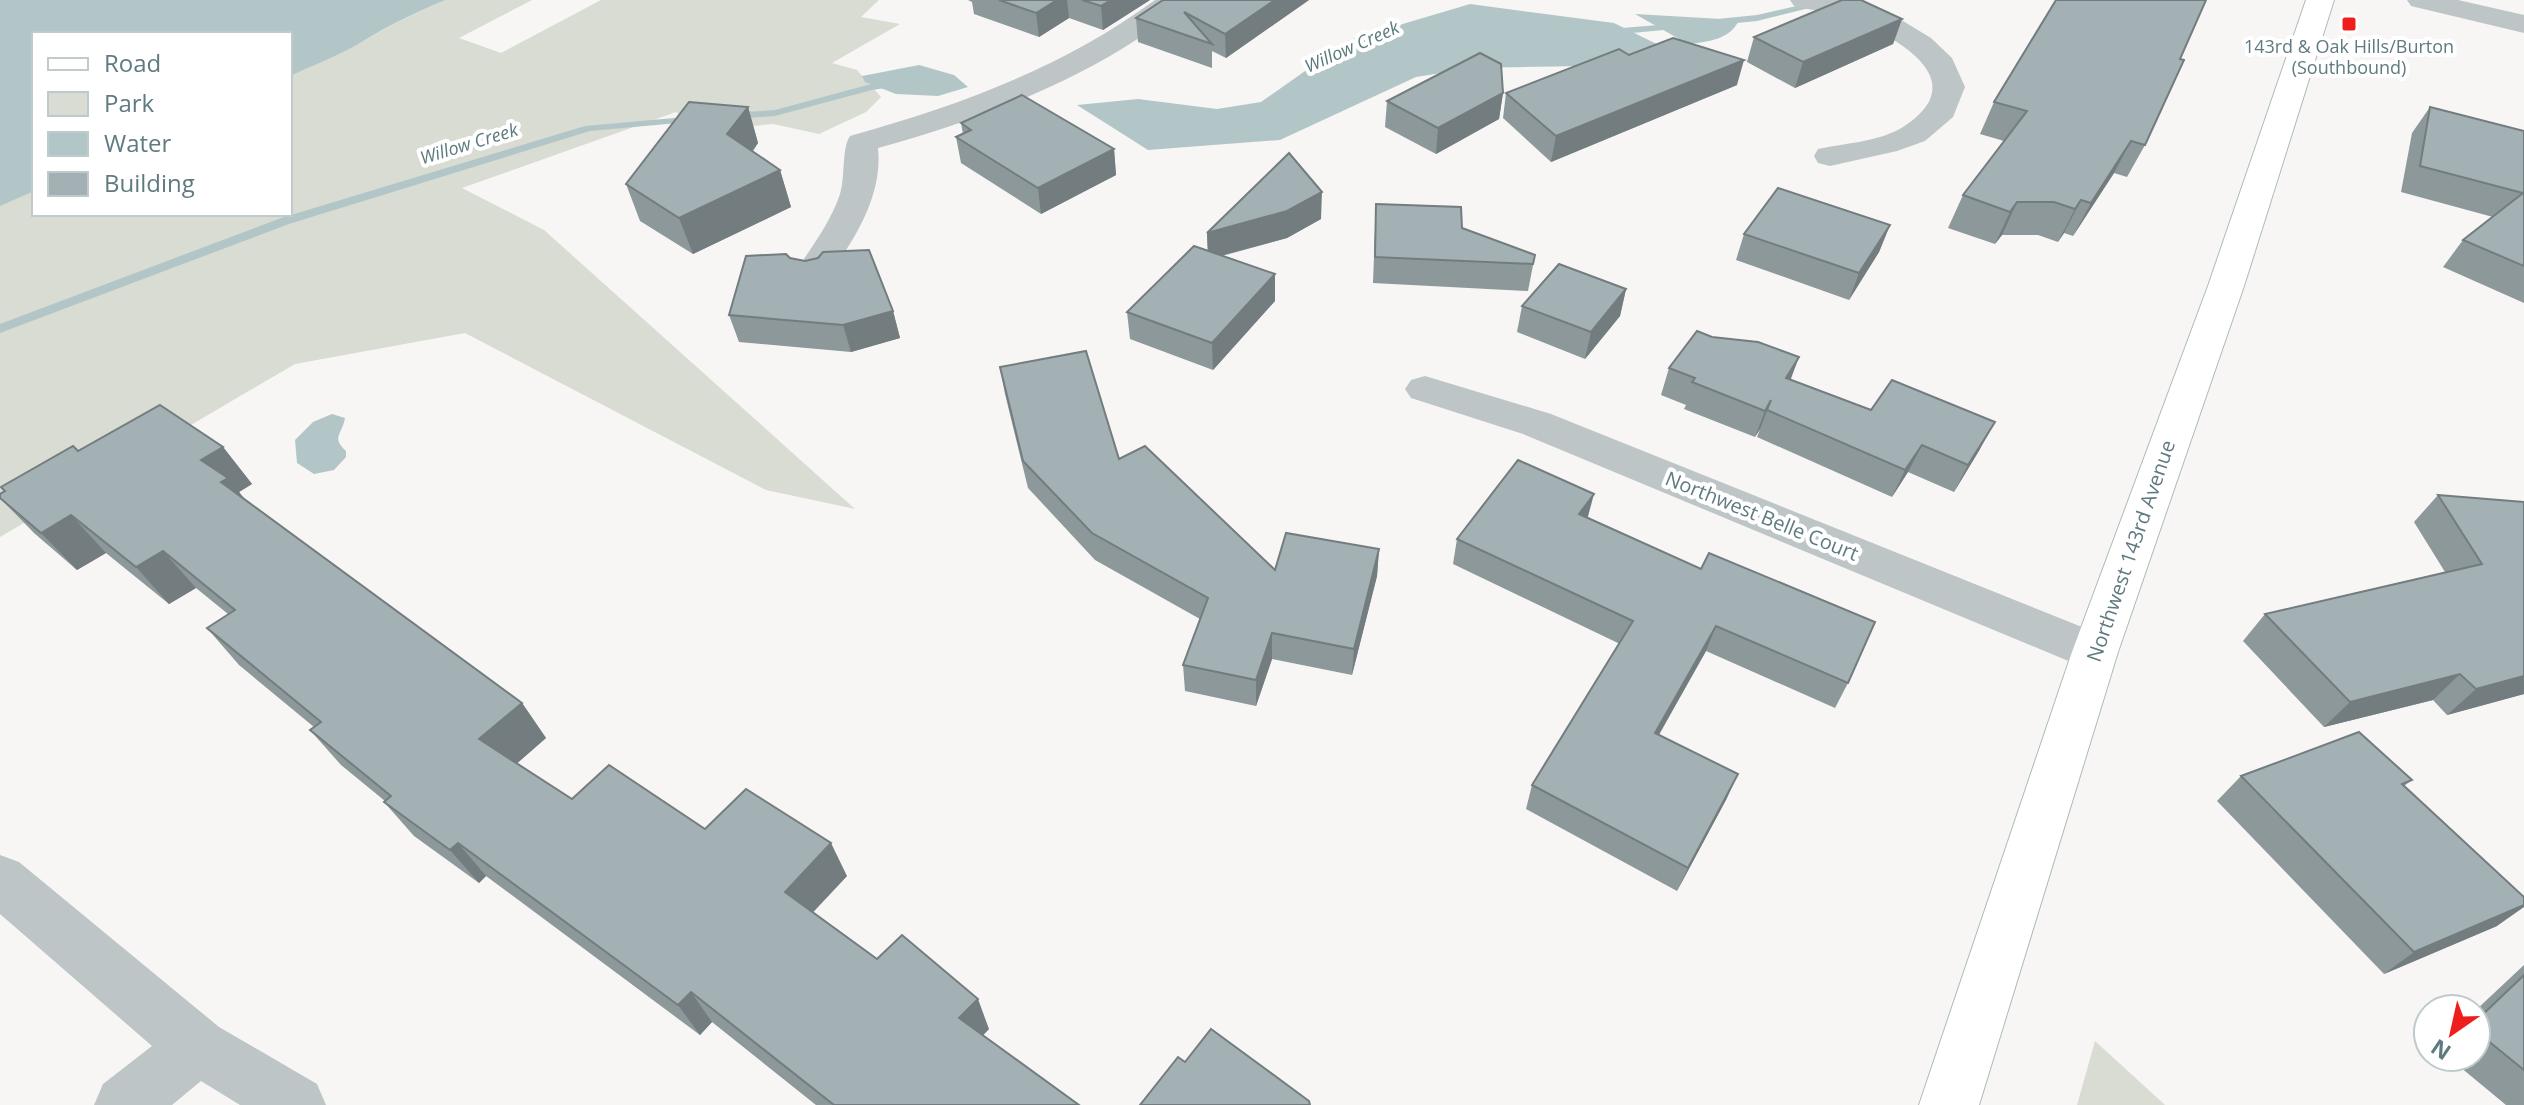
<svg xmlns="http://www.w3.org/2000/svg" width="2524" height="1105" viewBox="0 0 2524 1105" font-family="'Open Sans',sans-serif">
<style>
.green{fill:#d8dcd3}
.water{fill:#b3c6c7}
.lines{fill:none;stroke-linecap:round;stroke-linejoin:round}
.stream{fill:#b3c6c7;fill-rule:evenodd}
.secondary-casing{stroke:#b0b9bc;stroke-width:2}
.minor{fill:#bdc5c7;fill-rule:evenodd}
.secondary{fill:#fff;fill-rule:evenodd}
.wall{fill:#8d989b}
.shaded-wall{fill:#737c7e}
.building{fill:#a4b1b4;stroke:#737c7e;stroke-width:2}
.poi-dot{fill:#ee1e1d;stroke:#fff;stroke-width:3}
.labels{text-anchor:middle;stroke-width:8;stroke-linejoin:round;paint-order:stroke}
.far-water-label{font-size:18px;font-style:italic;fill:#5b7a7c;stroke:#fff}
.far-poi-label{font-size:18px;fill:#607a81;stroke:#fff}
.street-label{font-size:20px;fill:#607a81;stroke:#fff}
</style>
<rect width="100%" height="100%" fill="#f7f6f4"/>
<g class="green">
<path d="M446,0H532L459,38L501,53L601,0H879L861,17L900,24L832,63L857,70L881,97L866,112L819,134L773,124L703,131L676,112L462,188L544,230L855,509L766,490L465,333L295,364L0,537V205L34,190V214H290V74C313,64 338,55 360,43C389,26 415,12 446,0Z"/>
<path d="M2095,1041L2165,1105H2077Z"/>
</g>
<g class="water">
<path d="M0,0H446C415,12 388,26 360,43C338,56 313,65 290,76V34H34V191L0,206Z"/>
<path d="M1470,4L1614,23L1673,52L1585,66L1473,68L1416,77L1280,140L1148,150L1077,105L1138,99L1217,109L1261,102L1349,40Z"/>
<path d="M1635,14L1739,20C1730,40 1707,42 1688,44Z"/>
<path d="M919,65L954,75L968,87L938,96L896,94L865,82L862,76Z"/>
<path d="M332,414L345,418C342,435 331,437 346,451V457L334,470L314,474L297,463L295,440L313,422Z"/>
</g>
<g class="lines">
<g class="stream">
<path d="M1823,0H1842L1757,21L1717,25L1712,22L1717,19L1757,15Z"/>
<path d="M1682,23L1687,26L1686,28L1610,35L1605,32L1610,29Z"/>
<path d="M900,80L904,81V85L872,90L775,116L731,119L725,116L731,113L775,110L871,84Z"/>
<path d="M696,116L700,117V121L590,131L289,224L0,333V324L281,218L585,126Z"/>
</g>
<g class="secondary-casing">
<path id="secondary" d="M2306,0H2334L2244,286L2118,652L1979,1105H1919L2072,652L2208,286Z"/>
</g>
<g class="minor">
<path d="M1155,0H1187C1176,16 1155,28 1139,38C1058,91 970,122 878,148C883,199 852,242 825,282L812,285L799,282L794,274C810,249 829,225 839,197C846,179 841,149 850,136C960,105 1062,68 1155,0Z"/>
<path d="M1790,0H1845L1903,21L1931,38L1952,58L1965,87L1953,117L1925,141L1897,151L1830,166L1818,163L1814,156L1818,149C1845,143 1879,142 1903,127C1976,81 1897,36 1848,19C1831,13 1812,10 1794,6Z"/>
<path d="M2407,0H2458L2524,15V33L2411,6Z"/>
<path d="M1425,376L1551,414L2112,639L2118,652L2112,665L2095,671L2078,665L1523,434L1411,398L1405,389L1411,380Z"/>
<path d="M0,855L19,862L219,1027L317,1084L326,1105H240L201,1081L172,1105H94L103,1084L152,1046L0,914Z"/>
</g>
<use href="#secondary" class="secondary"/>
</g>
<g class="wall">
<path d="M968,0H1150L1103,30L1069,18L1039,37L974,14L972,2Z"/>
<path d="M1309,0L1226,58L1212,51V68L1138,42L1136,18Z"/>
<path d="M1902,19L1893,44L1795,88L1747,62L1754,37Z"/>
<path d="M2180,59L2145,145L2127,177L2114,173L2073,236L2064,233L2058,242L2038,235H2002L1995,244L1948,228L1963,195L2004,141L1980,134L1994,102Z"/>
<path d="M1737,85L1551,162L1503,118L1506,93Z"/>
<path d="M1503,93L1499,119L1436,154L1385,127L1387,101Z"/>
<path d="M748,107L758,143L753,151L780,170L791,207L693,254L640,221L626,184Z"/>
<path d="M2430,107L2524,131V303L2443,267L2463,240L2493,217L2401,192L2412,133Z"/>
<path d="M961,123L1114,149L1116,175L1041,214L961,163L956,137L963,134Z"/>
<path d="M1376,204L1462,228L1535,255L1528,291L1373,283Z"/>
<path d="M1321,219L1287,238L1222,256L1275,274V301L1213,370L1130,339L1127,312L1208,251L1207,233Z"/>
<path d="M1890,225L1879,252L1849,300L1736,260L1744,234Z"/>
<path d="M790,258L893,311L900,338L851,352L739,342L729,315Z"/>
<path d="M1626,289L1620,316L1585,359L1517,332L1522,306Z"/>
<path d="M1000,367L1119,459L1275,570L1379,549L1377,576L1352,675L1272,659L1256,706L1185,691L1183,665L1200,619L1095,560L1028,488L1005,394Z"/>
<path d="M1669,368L1790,380L1871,410L1980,449L1954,492L1908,472L1892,497L1757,437L1760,429L1755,437L1684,409L1686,405L1661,395Z"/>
<path d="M223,447L252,484L239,492L245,500L522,703L546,738L517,763L572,799L705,829L847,876L813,912L877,959L989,1029L983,1035L1079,1105H816L712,1022L700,1035L486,876L479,883L414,836L384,802L385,801L341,765L310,730L314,727L239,665L207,628L228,614L196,588L169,604L106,553L77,570L34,533L0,498L5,492L1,487L78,451Z"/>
<path d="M2438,495L2524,502V694L2447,715L2433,700L2324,727L2243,641L2265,614L2445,572L2414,522Z"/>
<path d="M1588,517L1848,683L1835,708L1706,651L1659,735L1727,798L1677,891L1526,809L1532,785L1620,644L1453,564L1457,539Z"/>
<path d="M2241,776L2412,780L2404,786L2497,926L2384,974L2217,801Z"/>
<path d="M2524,965V1105H2506L2448,1057H2476V1010Z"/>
</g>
<g class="shaded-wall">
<path d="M1057,0H1067L1069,18L1039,37L1036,13Z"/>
<path d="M1111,0H1150L1103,30L1101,6Z"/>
<path d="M1275,0H1309L1226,58L1225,34Z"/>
<path d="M1902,19L1893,44L1795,88L1803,62Z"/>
<path d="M1744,60L1737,85L1551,162L1556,136Z"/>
<path d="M1503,93L1499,119L1436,154L1438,128Z"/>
<path d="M748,107L758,143L739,170L727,134Z"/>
<path d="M2131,141L2114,173L2073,236L2091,203Z"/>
<path d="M1114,149L1116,175L1041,214L1038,188Z"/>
<path d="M780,170L791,207L693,254L679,218Z"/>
<path d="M1322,192L1321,219L1287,238L1208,259L1207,233Z"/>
<path d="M2081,200L2064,233L2058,242L2075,209Z"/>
<path d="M2017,202L2002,235L1995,244L2010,212Z"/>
<path d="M1890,225L1879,252L1849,300L1859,273Z"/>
<path d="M1275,274V301L1213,370L1212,343Z"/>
<path d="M1626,289L1620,316L1585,359L1591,332Z"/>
<path d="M893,311L900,338L851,352L843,325Z"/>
<path d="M1799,357L1789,384L1786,378Z"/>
<path d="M1771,400L1760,429L1755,437L1765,411Z"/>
<path d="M1995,422L1980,449L1954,492L1968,465Z"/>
<path d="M1922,445L1908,472L1892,497L1905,470Z"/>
<path d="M223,447L252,484L239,492L257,515L251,519L201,460Z"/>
<path d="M1594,494L1587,520L1579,514Z"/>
<path d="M71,515L106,553L77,570L41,533Z"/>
<path d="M1379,549L1377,576L1352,675L1354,649Z"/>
<path d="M163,551L196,588L169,604L136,567Z"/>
<path d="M1716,626L1706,651L1646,757L1655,733Z"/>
<path d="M1272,633V659L1256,706V680Z"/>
<path d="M2460,674L2433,700L2324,727L2350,702Z"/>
<path d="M2524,676V694L2447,715L2476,689Z"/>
<path d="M522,703L546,738L505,774L479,739Z"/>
<path d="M1738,774L1727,798L1677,891L1688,868Z"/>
<path d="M458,843L486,876L479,883L450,850Z"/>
<path d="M831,843L847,876L802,924L785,892Z"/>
<path d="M2524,905V907L2497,926L2384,974L2414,952Z"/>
<path d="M691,992L712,1022L700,1035L678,1005Z"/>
<path d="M978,999L989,1029L971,1048L959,1018Z"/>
</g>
<g class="building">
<path d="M999,0H1057L1036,13Z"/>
<path d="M1082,0H1111L1101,6Z"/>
<path d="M1163,0H1275L1225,34L1184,12L1212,44L1136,18Z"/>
<path d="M1842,0H1861L1902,19L1803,62L1754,37Z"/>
<path d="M2056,0H2206L2180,59L2184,60L2145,145L2131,141L2091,203L2081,200L2075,209L2054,202H2017L2010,212L1963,195L2027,111L1994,102Z"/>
<path d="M1673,38L1744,60L1556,136L1506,93L1619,49L1629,55Z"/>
<path d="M1480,53L1501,64L1503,93L1438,128L1387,101Z"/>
<path d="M1022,95L1114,149L1038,188L956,137L971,130L961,123Z"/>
<path d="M689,102L748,107L727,134L780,170L679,218L626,184Z"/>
<path d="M2430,107L2524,131V266L2463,240L2523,193L2420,166Z"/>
<path d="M1289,153L1322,192L1287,211L1207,233Z"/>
<path d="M1778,188L1890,225L1859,273L1744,234Z"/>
<path d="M1376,204L1461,207L1462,228L1535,255L1533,264L1375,257Z"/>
<path d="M1194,246L1275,274L1212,343L1127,312Z"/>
<path d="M869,250L893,311L843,325L729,315L746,256L786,254L790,258L805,261L818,258L823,252Z"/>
<path d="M1559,264L1626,289L1591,332L1522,306Z"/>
<path d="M1697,331L1712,337L1758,342L1799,357L1786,378L1871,410L1892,380L1995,422L1968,465L1922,445L1905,470L1767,410L1771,400L1765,411L1692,382L1695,378L1669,368Z"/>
<path d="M1086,351L1119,459L1145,446L1275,570L1286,533L1379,549L1354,649L1272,633L1256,680L1183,665L1208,598L1092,533L1023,461L1000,367Z"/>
<path d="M160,405L223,447L201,460L228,478L221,482L522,703L479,739L572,799L609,765L705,829L746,789L831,843L785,892L877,959L902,935L978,999L959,1018L1079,1105H834L691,992L678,1005L458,843L450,850L384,802L391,796L310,730L321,722L207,628L235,610L163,551L136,567L71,515L41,533L0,498V494L5,491L1,487L73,446L78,451Z"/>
<path d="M1518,460L1594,494L1579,514L1701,569L1709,553L1875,622L1848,683L1716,626L1655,733L1738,774L1688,868L1532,785L1633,621L1457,539Z"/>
<path d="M2438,495L2524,502V676L2476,689L2460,674L2350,702L2265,614L2482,564Z"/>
<path d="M2359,732L2412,780L2402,784L2524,897V905L2414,952L2241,776Z"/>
<path d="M2524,975V1070L2476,1031V1021Z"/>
<path d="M1211,1029L1309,1101L1310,1105H1140L1178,1057L1185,1062Z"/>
</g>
<rect class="poi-dot" x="2341" y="16" width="16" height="16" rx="4"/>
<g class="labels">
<g class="far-water-label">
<text transform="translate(1352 47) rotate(-24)" y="6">Willow Creek</text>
<text transform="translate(469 144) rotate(-17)" y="6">Willow Creek</text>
</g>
<g class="far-poi-label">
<text x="2349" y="53">143rd &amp; Oak Hills/Burton<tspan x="2349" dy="21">(Southbound)</tspan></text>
</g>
<g class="street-label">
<text transform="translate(1762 516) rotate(22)" y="7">Northwest Belle Court</text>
<text transform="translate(2131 551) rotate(-71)" y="7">Northwest 143rd Avenue</text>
</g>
</g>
<rect x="32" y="32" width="260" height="184" fill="#ffffff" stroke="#bfcacd" stroke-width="2"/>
<rect x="48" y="58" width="40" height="12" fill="#ffffff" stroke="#bfcacd" stroke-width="2"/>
<text x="104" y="72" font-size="24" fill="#607a81">Road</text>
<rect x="48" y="92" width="40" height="24" fill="#d8dcd3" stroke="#bfcacd" stroke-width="2"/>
<text x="104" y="112" font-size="24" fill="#607a81">Park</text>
<rect x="48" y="132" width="40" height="24" fill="#b3c6c7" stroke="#bfcacd" stroke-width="2"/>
<text x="104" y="152" font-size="24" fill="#607a81">Water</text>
<rect x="48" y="172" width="40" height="24" fill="#a4b1b4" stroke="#bfcacd" stroke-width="2"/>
<text x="104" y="192" font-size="24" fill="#607a81">Building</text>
<g transform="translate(2452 1033) rotate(214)"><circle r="38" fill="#ffffff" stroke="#bfcacd" stroke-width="2"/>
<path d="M0-6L14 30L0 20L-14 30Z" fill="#ee1e1d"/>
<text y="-12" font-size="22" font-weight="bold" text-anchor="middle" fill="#607a81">N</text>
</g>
</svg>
